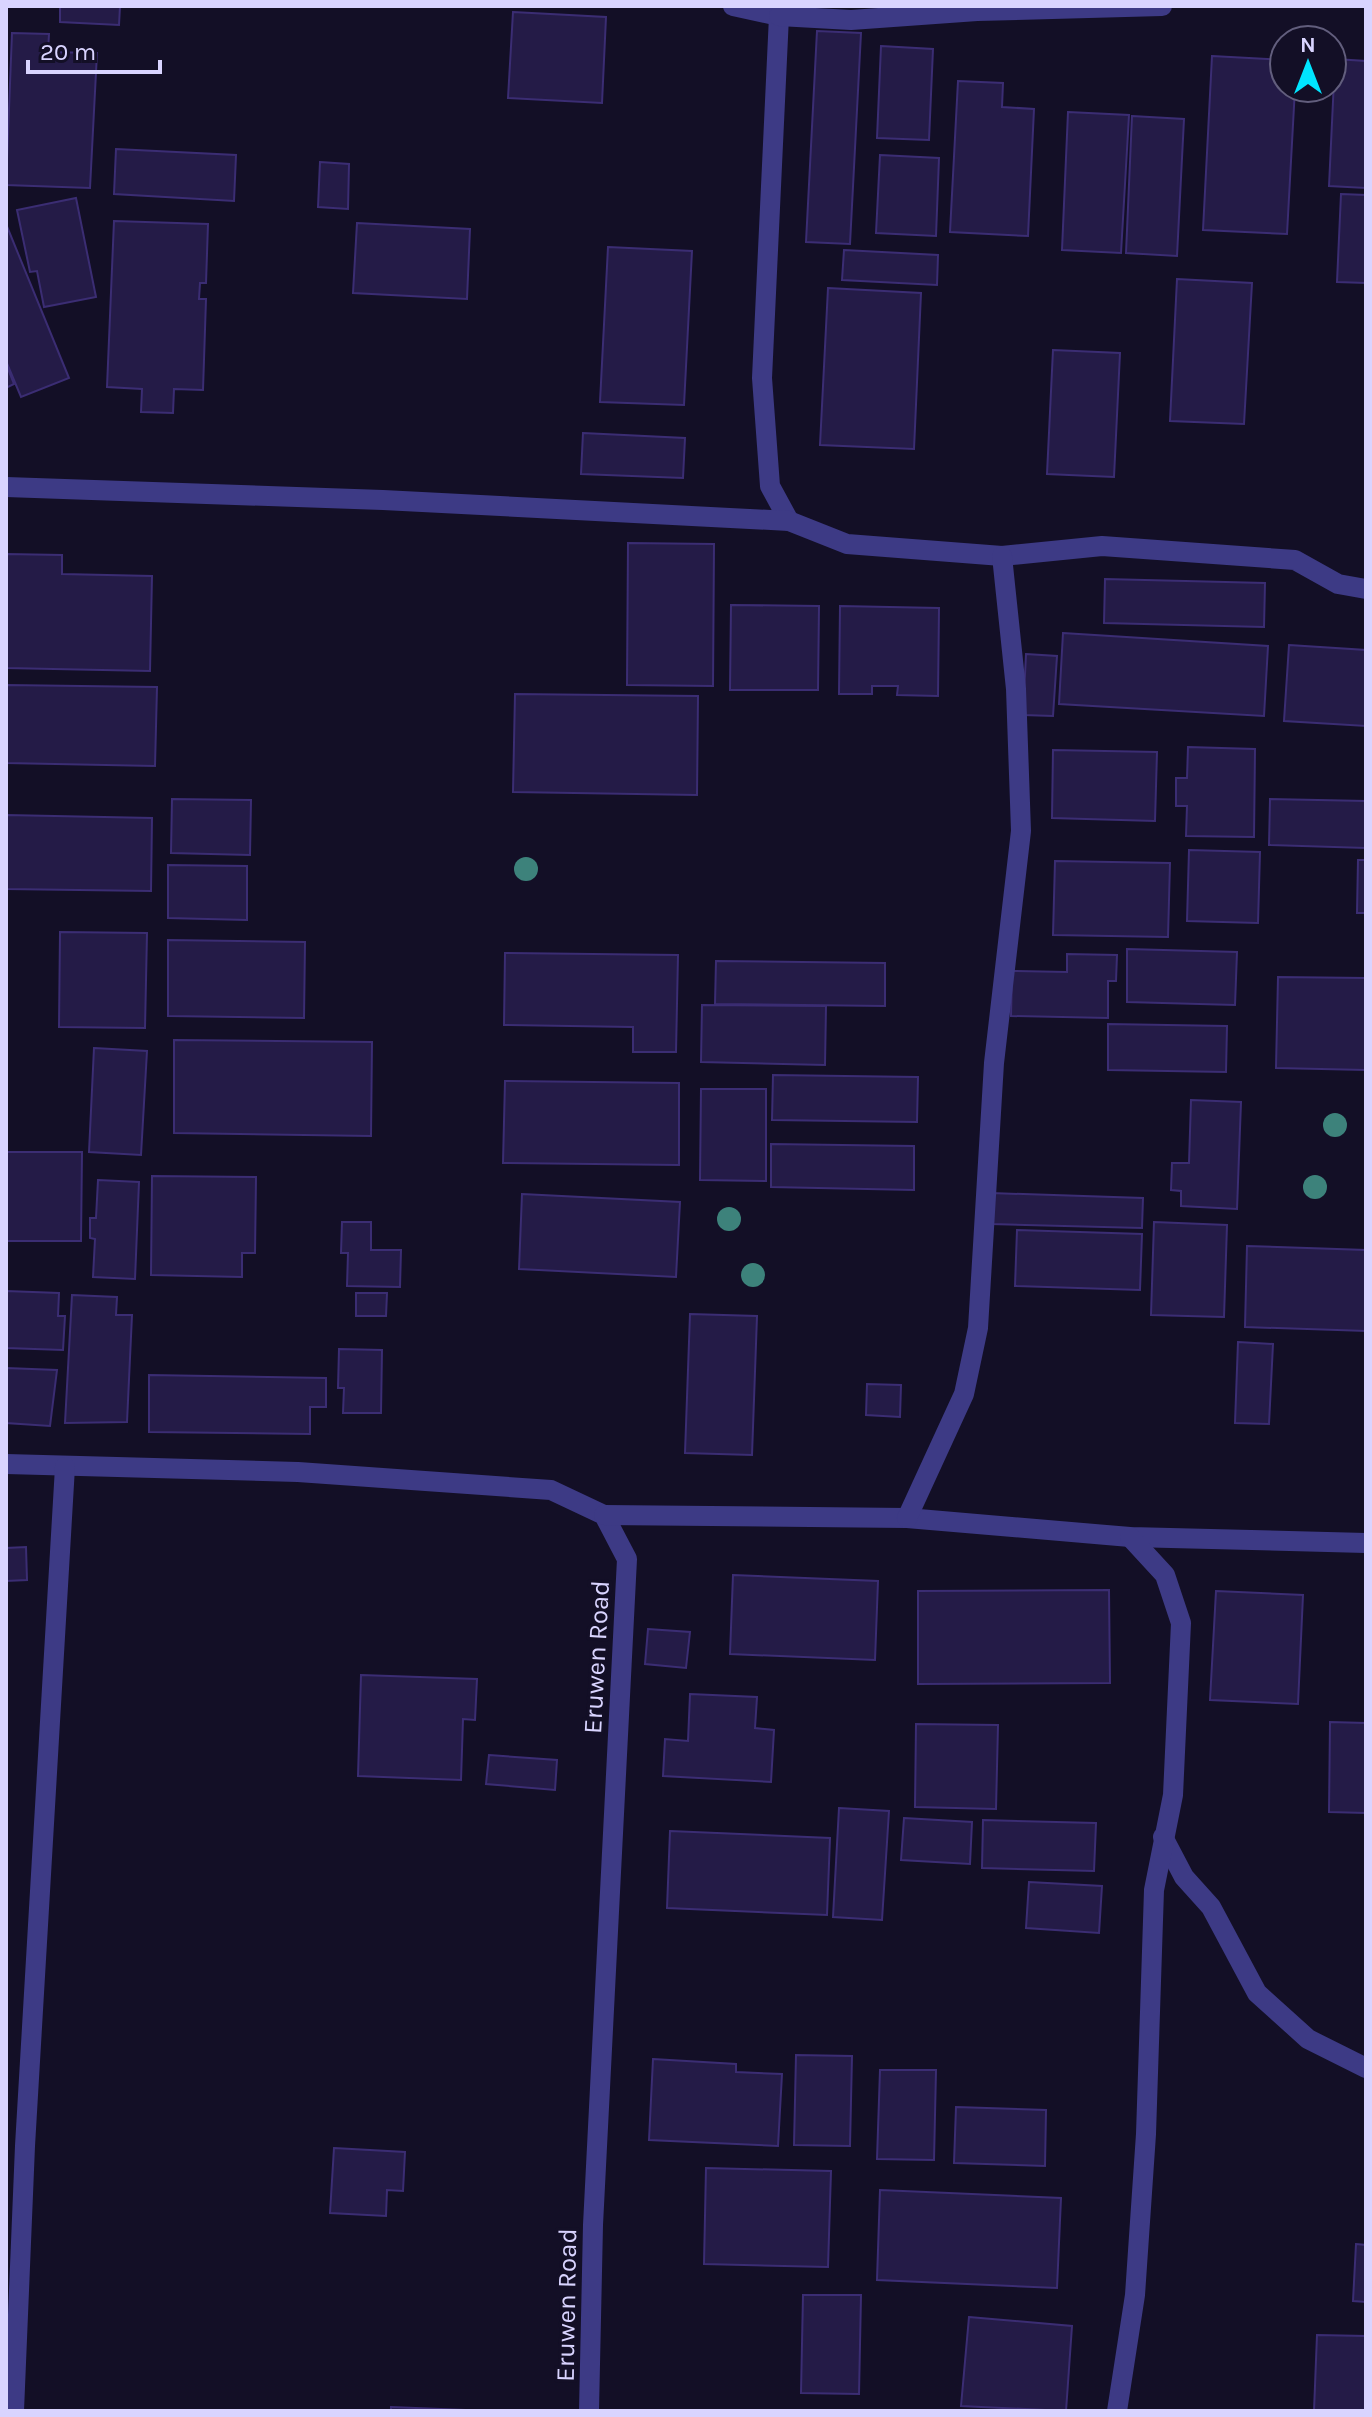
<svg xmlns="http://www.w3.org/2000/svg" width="1372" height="2417" viewBox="0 0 1372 2417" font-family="Karla,sans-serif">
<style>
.building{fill:#241b47;stroke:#3b2d73;stroke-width:2}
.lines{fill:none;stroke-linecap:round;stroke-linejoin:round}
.minor{stroke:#3d3a85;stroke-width:20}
.tree{fill:#3d827b}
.labels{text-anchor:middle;stroke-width:7;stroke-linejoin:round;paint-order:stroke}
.street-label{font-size:26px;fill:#d9d4ff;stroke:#130f26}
</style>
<rect width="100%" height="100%" fill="#130f26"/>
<g class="building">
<path d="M60,6H120L119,25L60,22Z"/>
<path d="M513,12L606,17L602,103L508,98Z"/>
<path d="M817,31L861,33L850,244L806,242Z"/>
<path d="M12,33L49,34L48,52L97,53L90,188L6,185Z"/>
<path d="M881,46L933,49L929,140L877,138Z"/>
<path d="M1212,56L1284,60V88H1295L1287,234L1203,230Z"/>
<path d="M1335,59L1366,61V188L1329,186Z"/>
<path d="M958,81L1003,83L1002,107L1034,109L1028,236L950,232Z"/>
<path d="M1068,112L1129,115L1121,253L1062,250Z"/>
<path d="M1132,116L1184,119L1177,256L1126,253Z"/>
<path d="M116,149L236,155L234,201L114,194Z"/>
<path d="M880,155L939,158L936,236L876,233Z"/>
<path d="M320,162L349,164L348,209L318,207Z"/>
<path d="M1341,194L1366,195V283L1337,282Z"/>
<path d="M76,198L96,297L44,307L37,271L30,272L17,210Z"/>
<path d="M114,221L208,224L206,283H200L199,299H206L203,390L174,389L173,413L141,412L142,389L107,387Z"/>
<path d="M357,223L470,229L467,299L353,293Z"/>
<path d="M6,224L69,378L21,397L6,361Z"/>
<path d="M608,247L692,251L684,405L600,402Z"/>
<path d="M844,250L938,255L937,285L842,280Z"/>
<path d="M1177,279L1252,283L1244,424L1170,421Z"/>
<path d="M828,288L921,293L914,449L820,445Z"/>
<path d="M1053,350L1120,353L1114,477L1047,474Z"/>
<path d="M6,364L14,384L6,388Z"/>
<path d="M583,433L685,438L683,478L581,474Z"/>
<path d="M628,543L714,544L713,686L627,685Z"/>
<path d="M6,554L62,555V574L152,576L150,671L6,668Z"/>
<path d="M1105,579L1265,583L1264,627L1104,623Z"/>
<path d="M731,605L819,606L818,690H730Z"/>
<path d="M840,606L939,608L938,696L897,695L898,686H872V694H839Z"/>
<path d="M1063,633L1268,646L1264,716L1059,704Z"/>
<path d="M1289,645L1366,650V726L1284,721Z"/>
<path d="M1026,654L1057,656L1053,716L1023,715Z"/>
<path d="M6,685L157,687L155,766L6,763Z"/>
<path d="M515,694L698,696L697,795L513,792Z"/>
<path d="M1188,747L1255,749L1254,837L1186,836L1187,806H1176V778H1187Z"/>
<path d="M1053,750L1157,752L1155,821L1052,818Z"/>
<path d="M172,799L251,800L250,855L171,853Z"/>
<path d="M1270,799L1366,801V848L1269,845Z"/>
<path d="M6,815L152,818L151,891L6,889Z"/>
<path d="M1189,850L1260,852L1258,923L1187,921Z"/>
<path d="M1358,860H1366V913H1357Z"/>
<path d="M1055,861L1170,863L1168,937L1053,935Z"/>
<path d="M168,865L247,866V920L168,918Z"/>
<path d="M60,932L147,933L145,1028L59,1027Z"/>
<path d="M168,940L305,942L304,1018L168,1016Z"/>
<path d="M1127,949L1237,952L1235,1005L1127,1002Z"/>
<path d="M505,953L678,955L676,1052H633V1027L504,1025Z"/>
<path d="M1067,954L1117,955L1116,981H1108V1018L1011,1016L1012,971L1067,972Z"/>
<path d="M716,961L885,963V1006L715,1004Z"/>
<path d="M1278,977L1366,978V1070L1276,1068Z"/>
<path d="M702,1005L826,1006L825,1065L701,1062Z"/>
<path d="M1108,1024L1227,1026L1226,1072L1108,1070Z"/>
<path d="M174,1040L372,1042L371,1136L174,1133Z"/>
<path d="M94,1048L147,1051L141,1155L89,1152Z"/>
<path d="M773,1075L918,1077L917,1122L772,1120Z"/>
<path d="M505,1081L679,1083V1165L503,1163Z"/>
<path d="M701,1089H766V1181L700,1180Z"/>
<path d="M1191,1100L1241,1102L1237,1209L1181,1206V1191L1171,1190L1172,1163H1189Z"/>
<path d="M771,1144L914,1146V1190L771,1187Z"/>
<path d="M6,1152H82L81,1241H6Z"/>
<path d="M152,1176L256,1177L255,1253H242V1277L151,1275Z"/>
<path d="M98,1180L139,1182L135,1279L93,1277L95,1239L90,1238V1218H96Z"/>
<path d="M991,1193L1143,1198L1142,1228L991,1224Z"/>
<path d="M522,1194L680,1202L676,1277L519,1269Z"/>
<path d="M342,1222H371V1250H401L400,1287L347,1286L348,1253H341Z"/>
<path d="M1154,1222L1227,1225L1224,1317L1151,1315Z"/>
<path d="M1017,1230L1142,1234L1140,1290L1015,1286Z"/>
<path d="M1247,1246L1366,1250V1331L1245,1327Z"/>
<path d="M6,1291L59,1293L58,1316H65L63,1350L6,1348Z"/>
<path d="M356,1293H387L386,1316H356Z"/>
<path d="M72,1295L117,1297L116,1315H132L127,1422L65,1423Z"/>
<path d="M690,1314L757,1316L752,1455L685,1453Z"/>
<path d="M1238,1342L1273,1344L1269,1424L1235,1423Z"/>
<path d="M339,1349L382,1350L381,1413H343L344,1388H338Z"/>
<path d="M6,1368L57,1370L50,1426L6,1423Z"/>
<path d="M149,1375L326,1378V1407H310V1434L149,1432Z"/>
<path d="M867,1384L901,1385L900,1417L866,1415Z"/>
<path d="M26,1547L27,1580L6,1581V1548Z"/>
<path d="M733,1575L878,1581L875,1660L730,1654Z"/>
<path d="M1109,1590L1110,1683L918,1684V1591Z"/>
<path d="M1216,1591L1303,1595L1298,1704L1210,1700Z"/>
<path d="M648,1629L690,1632L686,1668L645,1664Z"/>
<path d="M361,1675L477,1679L475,1720L463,1719L461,1780L358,1776Z"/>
<path d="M690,1694L757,1697L755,1728L774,1730L771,1782L663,1776L665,1739L688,1741Z"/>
<path d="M1330,1722L1366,1723V1813L1329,1812Z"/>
<path d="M916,1724L998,1725L996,1809L915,1807Z"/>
<path d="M489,1755L557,1760L555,1790L486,1784Z"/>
<path d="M839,1808L889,1811L882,1920L833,1917Z"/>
<path d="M904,1818L972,1822L970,1864L901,1860Z"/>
<path d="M983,1820L1096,1823L1094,1871L982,1868Z"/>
<path d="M670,1831L830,1838L827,1915L667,1908Z"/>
<path d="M1029,1882L1102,1886L1099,1933L1026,1928Z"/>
<path d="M796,2055L852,2056L850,2146L794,2145Z"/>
<path d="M653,2059L736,2064V2072L782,2074L778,2146L649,2140Z"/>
<path d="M880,2070H936L934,2160L877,2159Z"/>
<path d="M956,2107L1046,2110L1045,2166L954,2163Z"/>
<path d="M334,2148L405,2152L403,2191L387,2190L386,2216L330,2213Z"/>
<path d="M706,2168L831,2171L828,2267L704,2264Z"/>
<path d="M880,2190L1061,2198L1057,2288L877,2280Z"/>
<path d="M1356,2244L1366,2245V2302L1353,2301Z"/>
<path d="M803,2295H861L859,2394L801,2393Z"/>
<path d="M969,2317L1072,2326L1066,2411L961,2406Z"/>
<path d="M1317,2335L1366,2336V2411H1314Z"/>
<path d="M391,2407L491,2411H391Z"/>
</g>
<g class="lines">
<g class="minor">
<path d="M733,6L779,16L762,378L770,486L789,521"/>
<path d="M779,16L851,20L977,11L1162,6"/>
<path d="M6,487L383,500L789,521L847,544L1002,556L1102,546L1295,560L1338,584L1366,589"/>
<path d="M6,1464L298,1472L551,1490L604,1515L627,1559L593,2225L589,2411"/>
<path d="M604,1515L907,1518L1130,1537L1366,1543"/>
<path d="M907,1518L964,1394L978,1328L994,1063L1021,831L1016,689L1002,556"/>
<path d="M1163,1837L1184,1877L1211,1907L1257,1993L1308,2039L1366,2068"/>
<path d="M14,2411L25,2146L65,1467"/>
<path d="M1117,2411L1135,2295L1146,2134L1154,1890L1173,1795L1181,1623L1165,1575L1130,1537"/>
</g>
</g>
<g class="tree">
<circle cx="526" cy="869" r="12"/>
<circle cx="1335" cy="1125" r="12"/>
<circle cx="1315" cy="1187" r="12"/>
<circle cx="729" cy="1219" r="12"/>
<circle cx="753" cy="1275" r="12"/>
</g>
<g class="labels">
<g class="street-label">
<text transform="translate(596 1657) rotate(-87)" y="9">Eruwen Road</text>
<text transform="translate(566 2305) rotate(-89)" y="9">Eruwen Road</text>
</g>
</g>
<rect width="1372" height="2417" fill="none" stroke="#d9d4ff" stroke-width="16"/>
<g transform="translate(1308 64)"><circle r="38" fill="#130f26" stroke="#625e7d" stroke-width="2"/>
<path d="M0-6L14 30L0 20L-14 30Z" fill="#00e5ff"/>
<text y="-12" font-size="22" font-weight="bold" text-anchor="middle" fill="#d9d4ff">N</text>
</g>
<path d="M28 60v12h132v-12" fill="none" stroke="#d9d4ff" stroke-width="4"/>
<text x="40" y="60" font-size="24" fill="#d9d4ff" stroke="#130f26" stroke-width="6" paint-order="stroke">20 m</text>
</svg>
